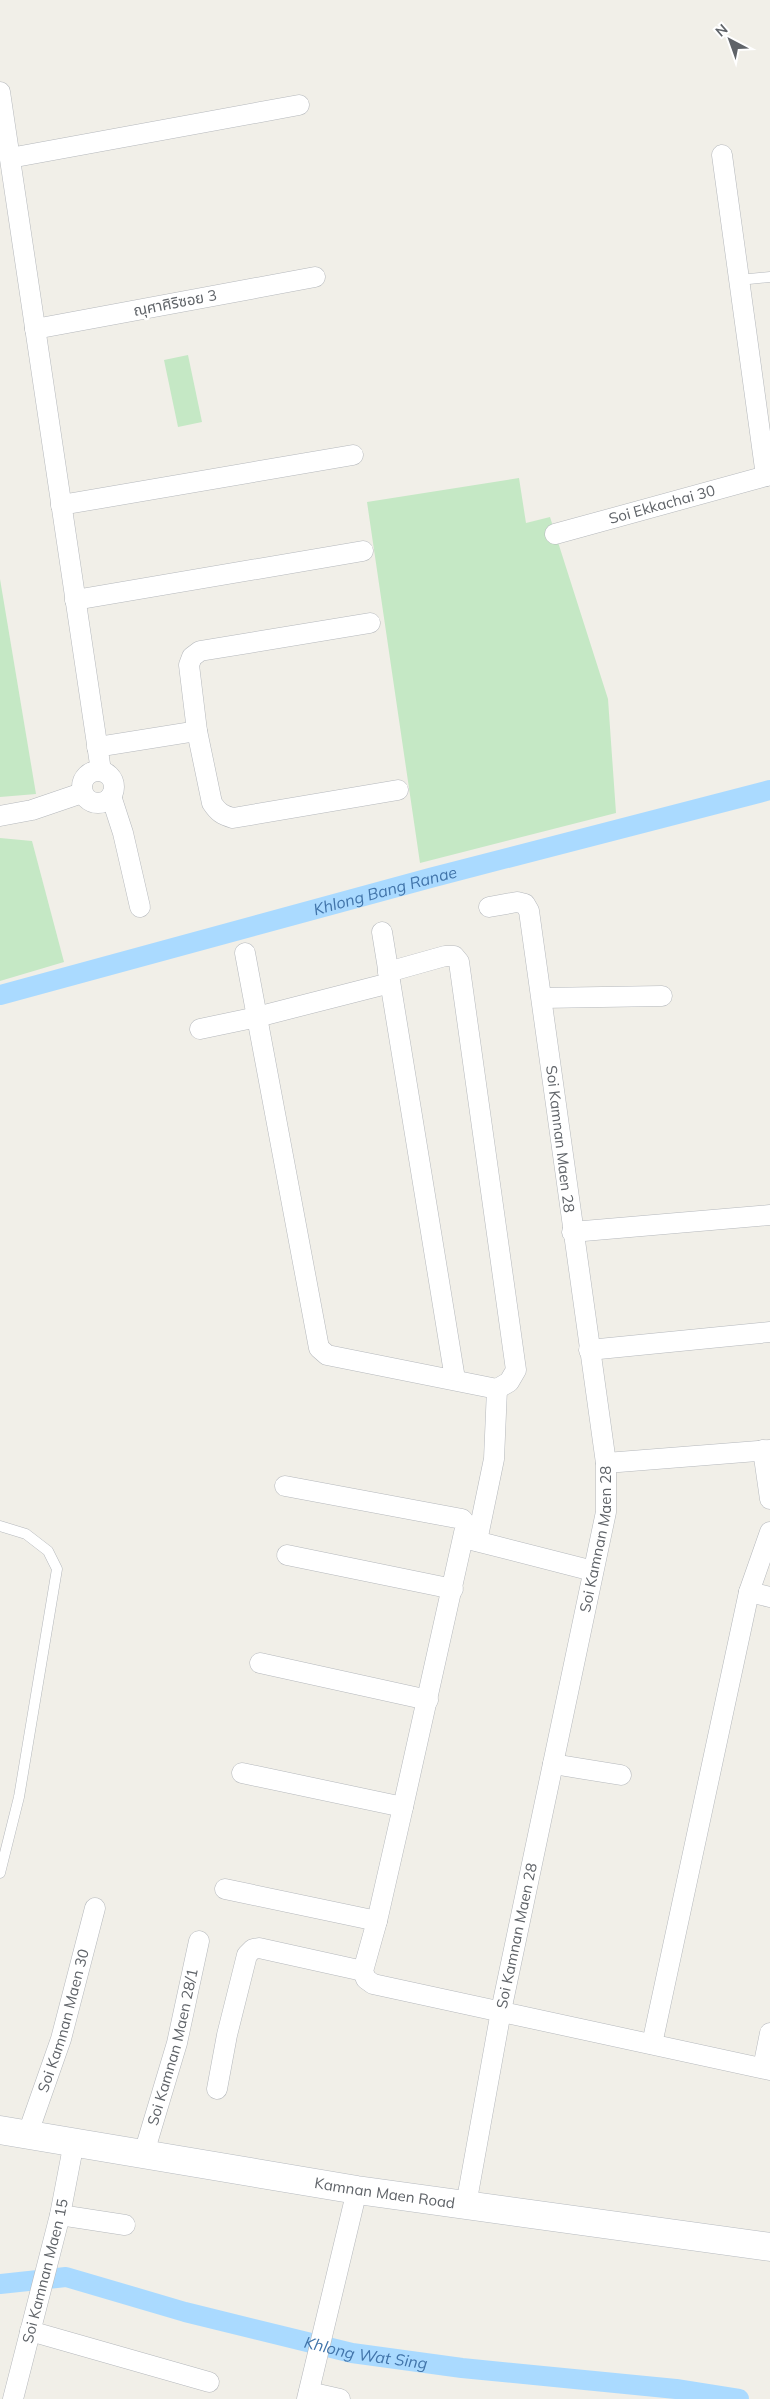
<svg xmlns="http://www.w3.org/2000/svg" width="770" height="2399" viewBox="0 0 770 2399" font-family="Mulish,'Noto Sans Thai',sans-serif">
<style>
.green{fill:#c5e8c5}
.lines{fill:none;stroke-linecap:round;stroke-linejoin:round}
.canal{stroke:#aadaff;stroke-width:20}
.lane-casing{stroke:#b5b8bc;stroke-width:11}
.street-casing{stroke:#b5b8bc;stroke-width:21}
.secondary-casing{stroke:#b6babf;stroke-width:29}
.lane{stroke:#fff;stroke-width:10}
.street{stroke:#fff;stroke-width:20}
.secondary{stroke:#fff;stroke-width:28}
.labels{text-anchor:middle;stroke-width:5;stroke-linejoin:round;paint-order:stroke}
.street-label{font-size:15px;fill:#5f6368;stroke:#fff}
.water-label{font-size:16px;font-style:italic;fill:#4174aa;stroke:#fff}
</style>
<rect width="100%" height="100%" fill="#f1efe8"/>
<g class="green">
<path d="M188,355L202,422L178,427L164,360Z"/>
<path d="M519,478L526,523L550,517L608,699L616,813L420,863L367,502Z"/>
<path d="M0,579L36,794L0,797Z"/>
<path d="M0,838L32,841L64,962L0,981Z"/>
</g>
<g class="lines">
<g class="canal">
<path id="s1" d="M0,995L430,878L770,790"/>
<path id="s2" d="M0,2284L66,2277L185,2312L352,2353L462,2368L676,2389L739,2399"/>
</g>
<g class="lane-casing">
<g id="lane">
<path d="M739,280L770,277"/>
<path d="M0,1526L26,1534L48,1551L57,1569L19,1797L0,1873"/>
</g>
</g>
<g class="street-casing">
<g id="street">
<path d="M0,92L101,771"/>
<path d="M722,155L766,476"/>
<path d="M10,158L299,105"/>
<path d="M35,329L315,277"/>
<path d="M61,505L353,455"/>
<path id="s3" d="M555,534L770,475"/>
<path d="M75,600L363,551"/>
<path d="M370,623L200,651L192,657L189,665L197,731L212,803C218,812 222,815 233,818L398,790"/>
<path d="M97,747L197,731"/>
<circle cx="98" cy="787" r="16"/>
<path d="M111,796L123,833L140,907"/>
<path d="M0,816L32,810L82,793"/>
<path d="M382,932L455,1379"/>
<path d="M245,953L319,1348L327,1355L497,1389L494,1459L477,1541"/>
<path d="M388,972L445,956H454L459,962L516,1370L509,1382L497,1389"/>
<path d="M542,998L662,996"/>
<path d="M200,1029L257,1017L390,983"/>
<path d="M572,1232L770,1215"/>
<path d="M589,1350L770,1332"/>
<path d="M763,1450L770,1499"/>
<path d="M606,1463L770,1450"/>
<path d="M285,1486L462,1519L466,1524L403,1807L377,1921L363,1971L366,1979L373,1984L770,2070"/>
<path d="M464,1538L593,1571"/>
<path d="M287,1555L453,1589"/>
<path d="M749,1592L770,1597"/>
<path d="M260,1663L428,1700"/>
<path d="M553,1764L621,1775"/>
<path d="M242,1773L403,1807"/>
<path d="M225,1889L377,1921"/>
<path d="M652,2044L749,1592L770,1532"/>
<path d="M763,2068L770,2033"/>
<path d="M217,2089L227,2035L247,1955L253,1949L259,1948L363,1971"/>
<path id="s4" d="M28,2133L61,2039L95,1908"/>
<path id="s5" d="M144,2153L177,2043L199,1941"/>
<path id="s6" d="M466,2205L501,2011L606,1512V1463L529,911L525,904L517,902L489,907"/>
<path d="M60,2215L125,2225"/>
<path d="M30,2331L209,2382"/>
<path d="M309,2392L340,2399"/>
<path id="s7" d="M13,2399L60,2215L74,2142"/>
<path d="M307,2399L357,2190"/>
</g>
</g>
<g class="secondary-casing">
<g id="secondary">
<path id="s8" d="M0,2130L357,2190L770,2247"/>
</g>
</g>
<use href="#lane" class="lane"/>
<use href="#street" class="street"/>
<use href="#secondary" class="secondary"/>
</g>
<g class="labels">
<g class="street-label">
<text transform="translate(175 303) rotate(-11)" y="5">ณุศาศิริซอย 3</text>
<text dy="5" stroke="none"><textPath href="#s3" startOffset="111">Soi Ekkachai 30</textPath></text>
<text transform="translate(560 1139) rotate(83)" y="5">Soi Kamnan Maen 28</text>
<text dy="5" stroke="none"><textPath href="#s6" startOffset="679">Soi Kamnan Maen 28</textPath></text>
<text dy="5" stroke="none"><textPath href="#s6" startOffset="274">Soi Kamnan Maen 28</textPath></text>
<text dy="5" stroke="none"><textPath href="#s4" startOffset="118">Soi Kamnan Maen 30</textPath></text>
<text dy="5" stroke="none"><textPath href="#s5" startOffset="110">Soi Kamnan Maen 28/1</textPath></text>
<text dy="5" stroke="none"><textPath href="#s8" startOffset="390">Kamnan Maen Road</textPath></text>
<text dy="5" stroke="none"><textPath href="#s7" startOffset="132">Soi Kamnan Maen 15</textPath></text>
</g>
<g class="water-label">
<text dy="6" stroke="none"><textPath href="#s1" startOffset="399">Khlong Bang Ranae</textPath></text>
<text dy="6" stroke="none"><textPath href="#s2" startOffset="376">Khlong Wat Sing</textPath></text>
</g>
</g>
<g transform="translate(730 40) rotate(319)" stroke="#ffffff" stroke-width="4" paint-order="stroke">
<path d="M0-4L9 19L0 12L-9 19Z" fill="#5f6368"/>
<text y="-8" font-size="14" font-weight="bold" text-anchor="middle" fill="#5f6368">N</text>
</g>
</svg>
